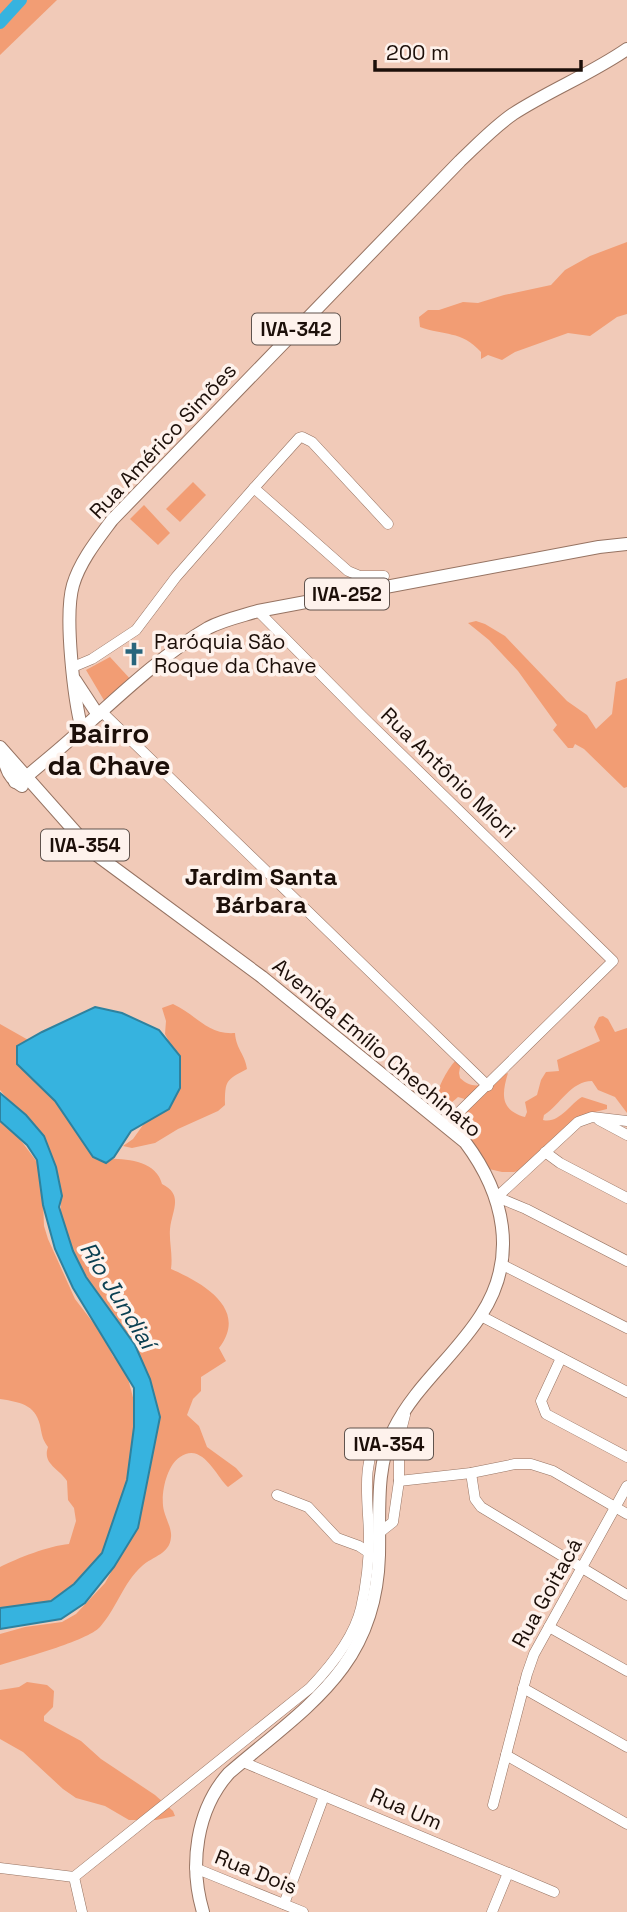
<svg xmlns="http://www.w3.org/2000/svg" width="627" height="1912" viewBox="0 0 627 1912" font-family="'Space Grotesk',sans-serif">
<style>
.green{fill:#f29d74}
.water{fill:#36b3df;stroke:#2e829f;stroke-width:2}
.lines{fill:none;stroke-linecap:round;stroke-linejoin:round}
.river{stroke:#36b3df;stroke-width:12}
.minor-casing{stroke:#967362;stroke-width:11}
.major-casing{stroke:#967362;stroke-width:14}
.minor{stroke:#fff;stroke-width:10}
.major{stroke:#fff;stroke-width:12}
.labels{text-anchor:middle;stroke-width:7;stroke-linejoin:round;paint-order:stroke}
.shield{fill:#fef2ec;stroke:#60534d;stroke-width:2}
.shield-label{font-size:19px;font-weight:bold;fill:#1c0f09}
.street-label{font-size:21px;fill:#1c0f09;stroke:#fef2ec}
.poi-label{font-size:21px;fill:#1c0f09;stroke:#fef2ec;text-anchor:start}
.water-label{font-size:23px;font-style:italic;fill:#0b4052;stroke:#fef2ec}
.quarter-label{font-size:24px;font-weight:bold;fill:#1c0f09;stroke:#fef2ec}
.district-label{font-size:28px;font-weight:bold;fill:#1c0f09;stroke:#fef2ec}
</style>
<rect width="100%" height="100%" fill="#f1cab8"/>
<g class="green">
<path d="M0,0H57L0,55Z"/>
<path d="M627,242V314L617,317L590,336L568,333L515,352L502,360L488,355L481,359V352C461,330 444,336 420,327L419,317L428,310H439L463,302L478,303L504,295L551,285L565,270L590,256Z"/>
<path d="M193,482L206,495L180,522L166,509Z"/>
<path d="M144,505L170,533L158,545L130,519Z"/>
<path d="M476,621L485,624L505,636L567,701L587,715L596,729L612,714L616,682L627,678V787L624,788L584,749L575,744L573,748H568L553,730L557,725L518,671L489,640L468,623Z"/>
<path d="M110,657L133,682L105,702L86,670Z"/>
<path d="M173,1004C197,1015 207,1035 235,1033C236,1049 245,1054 247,1069C226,1080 225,1080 225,1105L218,1111L178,1129L155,1143L132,1148L123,1146L133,1139L143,1125L164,1109L177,1057L165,1034L166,1021L162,1008Z"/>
<path d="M603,1016L608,1019L615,1032L627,1028V1113L615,1097L598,1090L592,1081C571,1081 560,1105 544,1115L543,1120C559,1124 570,1104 582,1097L607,1105V1109L591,1113L532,1167L514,1172H502L489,1169C481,1158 459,1134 461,1121C461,1113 468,1108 468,1100L458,1097L443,1110L438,1108L434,1104C437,1090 446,1070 456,1060L461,1062L459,1073L460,1078C478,1095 491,1078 508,1073C501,1096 501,1110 525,1117L527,1112L525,1102L537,1095L541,1080L546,1072L559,1071L557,1060L600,1041L594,1027L599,1017Z"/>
<path d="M0,1024L30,1041L101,1159C121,1158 156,1159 162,1184C184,1195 172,1210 170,1229C169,1242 173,1255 171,1269C203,1283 249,1309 219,1348L226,1361L201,1377V1391L193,1399L187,1415L199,1426L207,1447L236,1468L243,1476L228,1487C216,1476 202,1441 180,1457C166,1466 160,1496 164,1511C166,1519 172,1529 171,1537C170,1554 153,1556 142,1566C123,1583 117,1608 100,1627C87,1641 20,1659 0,1665V1634L25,1627L62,1622L76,1614L105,1583L133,1533L155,1429L59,1231C68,1162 42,1139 0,1090Z"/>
<path d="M0,1120L16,1134L37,1162L42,1175L44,1226L48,1239L75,1299L101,1333L113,1356L126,1371L135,1405V1459L118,1532L81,1593L0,1615V1567C18,1558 48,1546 69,1544L76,1521L74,1508L68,1500L67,1481C59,1468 42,1464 48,1447C42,1439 42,1435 40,1425C35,1404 19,1402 0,1399Z"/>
<path d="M27,1682L47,1685L54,1691L53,1707L44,1716V1721L81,1741L101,1759L155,1795L173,1811L175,1816L156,1820H129L105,1806L76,1798L63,1789L23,1752L0,1739V1690L19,1687Z"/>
</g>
<g class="water">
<path d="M95,1007L122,1013L159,1030L180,1056V1088L169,1109L131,1131L114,1157L106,1163L93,1157L55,1101L17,1064V1046L42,1032Z"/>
<path d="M0,1093L26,1115L44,1136L56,1167L62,1196L59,1207L73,1251L86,1277L135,1345L150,1379L160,1417L138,1528L114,1567L85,1603L61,1619L0,1629V1608L51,1601L74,1584L102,1553L127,1480L134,1427V1388L73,1288L55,1249L43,1205L37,1160L27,1145L0,1121Z"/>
</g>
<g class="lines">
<path class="river" d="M0,23L21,0"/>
<g class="minor-casing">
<g id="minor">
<path d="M254,488L299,438L302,437L312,442L388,524"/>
<path d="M258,611L362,716L613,961L446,1125"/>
<path d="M73,667L92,659L136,630L176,577L254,488L348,571L360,576H384"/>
<path d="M102,712L488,1086"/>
<path d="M599,1120L627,1135"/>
<path d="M627,1121L592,1117L578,1122L497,1197L526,1209L627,1261"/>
<path d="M545,1152L560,1163L627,1198"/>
<path d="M501,1264L627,1328"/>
<path d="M481,1316L627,1392"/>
<path d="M561,1358L541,1401L546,1414L627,1457"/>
<path d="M471,1473L475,1499L481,1507L627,1595"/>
<path d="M399,1481L471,1473L515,1464H531L553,1471L627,1514"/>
<path d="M277,1495L308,1507L337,1538L359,1546L368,1552"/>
<path d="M379,1533L393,1522L399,1481V1439L405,1415"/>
<path d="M549,1627L627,1671"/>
<path d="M523,1688L627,1747"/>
<path d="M506,1755L627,1824"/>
<path d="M243,1762L554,1892"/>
<path d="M493,1805L527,1674L534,1654L627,1486"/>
<path d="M0,1868L74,1877"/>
<path d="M195,1868L303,1912"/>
<path d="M74,1877L310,1688C331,1666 354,1638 361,1608C366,1586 369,1561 369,1538C369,1506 359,1460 382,1434L391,1437"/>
<path d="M74,1877L82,1912"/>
<path d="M284,1904L324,1796"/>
<path d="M492,1912L508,1873"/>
</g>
</g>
<g class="major-casing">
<g id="major">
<path d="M75,680L98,715"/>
<path d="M82,730C74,699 64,616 73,585C80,561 98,539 112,520L460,161C477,145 494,127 513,114C550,90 591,74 627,49"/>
<path d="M0,747L94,853L262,977L465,1142C504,1194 519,1257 481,1315C456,1355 415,1386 394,1429C375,1467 380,1513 379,1555C376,1667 307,1706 229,1773C196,1810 189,1865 203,1912"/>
<path d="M4,752C4,766 8,778 22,786"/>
<path d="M15,782L26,777L45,761C99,717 148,663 208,628C223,620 242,616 258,611L599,547L627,544"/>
</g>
</g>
<use href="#minor" class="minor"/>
<use href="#major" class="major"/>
</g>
<defs>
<g id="church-bare" transform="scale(1.89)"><path d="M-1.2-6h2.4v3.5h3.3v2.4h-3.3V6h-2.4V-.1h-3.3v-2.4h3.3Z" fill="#28657c" stroke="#fef2ec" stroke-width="2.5" paint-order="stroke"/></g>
</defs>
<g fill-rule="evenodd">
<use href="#church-bare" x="134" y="654"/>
</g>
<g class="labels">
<g class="shield">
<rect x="252" y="313.5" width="88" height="31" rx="5"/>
<rect x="305" y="578.5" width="84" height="31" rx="5"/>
<rect x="41" y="829.5" width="88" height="31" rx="5"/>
<rect x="345" y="1428.5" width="88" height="31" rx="5"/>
</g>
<g class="shield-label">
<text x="296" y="336">IVA-342</text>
<text x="347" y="601">IVA-252</text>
<text x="85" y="852">IVA-354</text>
<text x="389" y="1451">IVA-354</text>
</g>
<g class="street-label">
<text transform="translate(163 441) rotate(-47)" y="7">Rua Américo Simões</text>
<text transform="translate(448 773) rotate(44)" y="7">Rua Antônio Miori</text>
<text transform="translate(377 1048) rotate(40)" y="7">Avenida Emílio Chechinato</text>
<text transform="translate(547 1593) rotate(-61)" y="7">Rua Goitacá</text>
<text transform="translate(406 1809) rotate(23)" y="7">Rua Um</text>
<text transform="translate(256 1872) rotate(22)" y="7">Rua Dois</text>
</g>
<g class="poi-label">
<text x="154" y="649">Paróquia São<tspan x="154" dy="24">Roque da Chave</tspan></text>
</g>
<g class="water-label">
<text transform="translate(118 1295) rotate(58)" y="8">Rio Jundiaí</text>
</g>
<g class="quarter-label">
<text x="261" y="885">Jardim Santa<tspan x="261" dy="28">Bárbara</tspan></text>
</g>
<g class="district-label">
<text x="109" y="743">Bairro<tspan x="109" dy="32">da Chave</tspan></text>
</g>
</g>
<path d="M375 60v10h206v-10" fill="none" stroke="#1c0f09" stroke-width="3.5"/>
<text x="386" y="60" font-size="21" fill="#1c0f09" stroke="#fef2ec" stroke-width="5" paint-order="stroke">200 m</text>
</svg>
